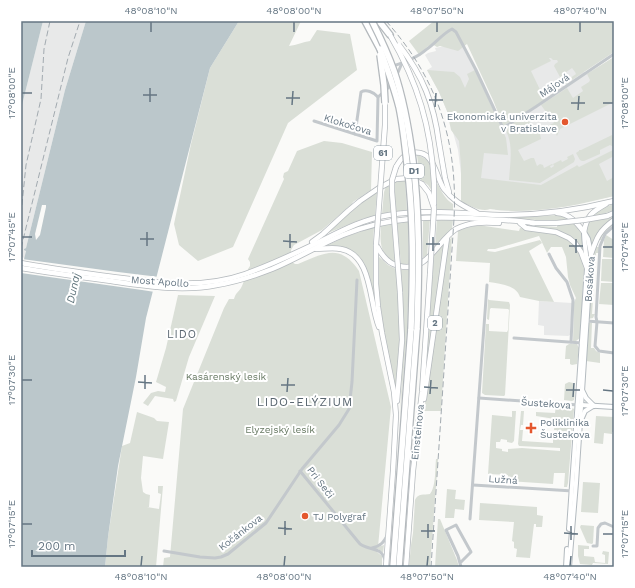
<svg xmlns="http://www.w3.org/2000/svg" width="635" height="588" viewBox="0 0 635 588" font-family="'Work Sans',sans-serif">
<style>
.built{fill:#e8e9e9}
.green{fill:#dadfd7}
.water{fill:#bbc7cb}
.pier{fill:#fafaf8}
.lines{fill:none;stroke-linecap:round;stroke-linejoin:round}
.secondary-casing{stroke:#b3babf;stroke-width:6}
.primary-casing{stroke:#b5babe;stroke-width:6}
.highway-casing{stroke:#b4b9bd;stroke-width:8}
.street{stroke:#c3c8cc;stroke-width:3}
.secondary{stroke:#fff;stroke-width:4}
.primary{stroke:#fff;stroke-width:4.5}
.highway{stroke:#fff;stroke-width:5.5}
.rail{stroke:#a2aab0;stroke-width:1;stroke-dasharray:6 3;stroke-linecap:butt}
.primary-bridge-casing{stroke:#b5babe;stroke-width:6;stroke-linecap:butt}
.highway-bridge-casing{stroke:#b4b9bd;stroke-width:8;stroke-linecap:butt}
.primary-bridge{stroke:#fff;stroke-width:4.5}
.highway-bridge{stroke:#fff;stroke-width:5.5}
.ticks{fill:none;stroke:#657683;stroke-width:1.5}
.poi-dot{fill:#e4572e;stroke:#fff;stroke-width:1.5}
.labels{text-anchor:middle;stroke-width:4;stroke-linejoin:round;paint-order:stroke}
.shield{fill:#fff;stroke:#939fa8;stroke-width:1}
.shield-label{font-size:9px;font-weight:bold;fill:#657683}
.street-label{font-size:10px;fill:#657683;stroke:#fff}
.poi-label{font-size:10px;fill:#657683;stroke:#fff;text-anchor:start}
.park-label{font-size:10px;fill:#687a64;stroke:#fff}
.water-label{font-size:11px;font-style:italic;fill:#60757c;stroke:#fff}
.neighbourhood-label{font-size:11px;letter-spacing:1px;fill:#57646e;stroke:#fff}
.quarter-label{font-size:12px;letter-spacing:1px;fill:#57646e;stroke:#fff}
.neatline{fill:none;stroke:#657683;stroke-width:1.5}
.ticks-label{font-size:10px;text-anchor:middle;fill:#657683}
</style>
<rect width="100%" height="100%" fill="#fafaf8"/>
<g class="built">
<path d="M43,21H86L65,90L26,248L24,249V250H26L25,258L21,257V109Z"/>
<path d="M460,43L475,70L502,130L541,105L527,73L557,53L587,74L614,57V196L567,206L534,210L516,211L496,210L462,182L458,150L447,111L439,92L427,70L432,67L425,55L428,53L436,51L435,48Z"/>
<path d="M539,301L572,303L570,335L568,336L544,335V326L538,325Z"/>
</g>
<g class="green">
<path d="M239,21H301L289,46C297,45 303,42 310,41L317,30L350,34L357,70L288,123L233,247L198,261L179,245L174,224L191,144L210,68Z"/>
<path d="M434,21H614V52L566,84L564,83V80L565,79L566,81L576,74L575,72L572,68L562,75L564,77L561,78L560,77L554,66L555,64L558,62L557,60H553L551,58H549L551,61L531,71L545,100L505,125H503L493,100L467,44L458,51L440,46L437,47L432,44L427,47L420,56L409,41Z"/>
<path d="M614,57V102L560,129L557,136L553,128L540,134L541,139L518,150L524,161L531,158H534L537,166L540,164L543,165L544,168L552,164L553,165L550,166L551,168L554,166L553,164L561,160L562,162L568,159L567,157L573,154L575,159L574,162L540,183L509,180C510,163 514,144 505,129L525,115L535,131L554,123L541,105L567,88L573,98L583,91L581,87L589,82L590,80L587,74Z"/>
<path d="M427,70L454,72L460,77L465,88L469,79L467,74L475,70L506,138L508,155L484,153L481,178L541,185L576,166L577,165L579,167L613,150L614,156L599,164L607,181L614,177V196C575,206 530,215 490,209C482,213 469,205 461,202V166L459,141L451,130L447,111L439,92Z"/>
<path d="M612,135L614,140V147L610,145L600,150V154L584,161H582L580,160L576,153L579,151V150H581Z"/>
<path d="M324,141L342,143L372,152L371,190L353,202L352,204L322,230L294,245L291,250L292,262L295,264H298C323,254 340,242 359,271L391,407L378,547L384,545L383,553L378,549L377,552L382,556V567H163L164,558L170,557L183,409L224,308L229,299H234C236,292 238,293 241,288C245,281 245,272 250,266V262L248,259L284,179L283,177L284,173L288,171L297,151Z"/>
<path d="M417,155C423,157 427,159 431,164L432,191L428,185L420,179Z"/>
<path d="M405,180L407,211L396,212L394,191L395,181Z"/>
<path d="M437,183C442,192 445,199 453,204V211L437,210Z"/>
<path d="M389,184L391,213L382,214L384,192L386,186Z"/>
<path d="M377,192L375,216L362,219L328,233L356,207Z"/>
<path d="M614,204V210L606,213L607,218L614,217V219L608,223L592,248L590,238L586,232L587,224L591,216L604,207Z"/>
<path d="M557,215L571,219L582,232L585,254L578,244L565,234L523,225L557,227L556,221L482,217L479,216L518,217Z"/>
<path d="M423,219H430L427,255L423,258Z"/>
<path d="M437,219L453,220L452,229L435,248Z"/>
<path d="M408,220L409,265L401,264L397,222Z"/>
<path d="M614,222V225C608,229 603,233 601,240H597V247H599V253H596L592,314H595L593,318L588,319L592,266L594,247L597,239L603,230Z"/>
<path d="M392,223L395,263C379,253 380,242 381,225Z"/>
<path d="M478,225L519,231L520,228L555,233L572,242L577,248L583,261L584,269L580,338L576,341H573L574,302L576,298L570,285L568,277L566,257L562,247H551L547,253L539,236L495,249H488L487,251L495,252L540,240L542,243L529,251L554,302L539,301L520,297C516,285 500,284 489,282L490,263L456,261L458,231L466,228Z"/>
<path d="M374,227L373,244L374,245V277L376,308C369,278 366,243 326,246L345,237Z"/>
<path d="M606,235L614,240V258L603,257L604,240Z"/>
<path d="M452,236L441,411H424L448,243Z"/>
<path d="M444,244L424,390L434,254Z"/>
<path d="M378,256L388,265L396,269L400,319L397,394L386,343L383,325L379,293Z"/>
<path d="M602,259H614V282L601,281Z"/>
<path d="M401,270H409L407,329L400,416L404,334Z"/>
<path d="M601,283H614V305L599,304Z"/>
<path d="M178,295L215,296L189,357L176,401L174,402L173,399L155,396L148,406L143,403L151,393L158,391L165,392L166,387L156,382L166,348Z"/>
<path d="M488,299L489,300L509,302L510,305L505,395L504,396L485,395L482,393L486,324H489V331L507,332L508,330L509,310L508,309L491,308L490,309L489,320L487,319Z"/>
<path d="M588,323H592L591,348H594L596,351L600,353V363L586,361Z"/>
<path d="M569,344H577L579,348L577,364L572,365L570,364V359H565L566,346Z"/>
<path d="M569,382L573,383C575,388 575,395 574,400L572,401L564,400L565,384Z"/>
<path d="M556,405L561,406V407H571L574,409L568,483L567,487H564L565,473H554L553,484L508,481V475L488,474L492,415L512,417V411H516L514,441L512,443L507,442V440L501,439L500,442H496V448L502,449V451L508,452V449L522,448L560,451V448L519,446L518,444L521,411H524L523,425H521L520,430H523L522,441L553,443V435H556L557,430H554L555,419L536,416V412L555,413Z"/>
<path d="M137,412L154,418L157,421L169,422L163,459L143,456L141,478L143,492L146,494L150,495L149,507H147L159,509L161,494L158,493V486H163L156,567H105L108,537L122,446L130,443Z"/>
<path d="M596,416L614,417V432H612V434L604,433L603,444L594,443Z"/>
<path d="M436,459H438L430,567H409L411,545L413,533L415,500C418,493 424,495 430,494C436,487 435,469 436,459Z"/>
<path d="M583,482L600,483L598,513L581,512Z"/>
<path d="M447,489L456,490L455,499L465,500L464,510L455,509L454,518H445Z"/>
<path d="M480,503L537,507V515L543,516L542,527H536V524H534L530,558L516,557L517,549L514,548V542L512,541L514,522L479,520Z"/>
<path d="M438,519H440L457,560L459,567H435Z"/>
<path d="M581,525L594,526L593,543L592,544L587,543L580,527Z"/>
<path d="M578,545L589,546V549H584V556L594,557L595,562L605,563V555L602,554L603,551L609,552L608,564L593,563L592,565L580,564L578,556Z"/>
</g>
<g class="water">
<path d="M21,21H43L21,109Z"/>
<path d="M86,21H239L210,68L146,318L136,377L118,466L108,537L105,567H21V272L26,251L24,250V249L26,248L65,90Z"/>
</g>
<g class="pier">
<path d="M42,205H46V207L40,235L36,240L35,234Z"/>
<path d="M22,259L118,272L159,277L155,292L142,290L21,273V264Z"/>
</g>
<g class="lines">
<g class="secondary-casing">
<g id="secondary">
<path d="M582,390L586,398L594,406"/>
<path d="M581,405L614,407"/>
<path d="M581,420L585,411L593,406"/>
<path d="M569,529L587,268C587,256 584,244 584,232"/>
<path d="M566,567L567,549"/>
<path d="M569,567L576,483L591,254L588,239L584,232"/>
</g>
</g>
<g class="primary-casing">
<g id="primary">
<path d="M439,143L445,178L449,192"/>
<path d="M396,167C400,160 404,154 412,153C435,149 435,176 444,189C454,202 464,206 477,213"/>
<path d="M434,204V183"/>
<path d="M557,213C570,214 577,223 584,232"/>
<path d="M607,216L614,213"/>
<path d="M520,223L526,228L556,232L569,238L575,243L581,252L587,268"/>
<path d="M532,223H557"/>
<path d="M584,232C587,215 592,212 606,204"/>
<path d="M312,242L323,234L348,211L360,201L379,188L396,179L410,178L422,184L429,193L434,208"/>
<path d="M376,245V284L378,307L382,333L394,392L396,415L393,471L386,567"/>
<path d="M377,246C382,256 389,264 399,266C428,273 437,241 456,229C470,222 483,222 499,223"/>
<path d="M316,249C324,249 333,247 341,249C373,255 369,304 379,327"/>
<path d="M591,254C597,237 599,231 614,220"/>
<path d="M21,263C49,268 78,272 106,276C152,282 200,290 245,274C271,265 296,253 321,241C343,230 364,219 389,215C427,209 467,214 505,215C542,215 578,210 614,201"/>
<path d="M21,268C51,273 81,277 111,281C146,286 182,292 217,285C236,282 254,276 272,269C296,259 319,245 343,235C389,216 434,216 483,219C500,220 518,220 534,223"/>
<path d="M424,399L447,238"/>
<path d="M397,401L402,340L400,292"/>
<path d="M406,567L413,471L422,392L430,274"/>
</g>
</g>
<g class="highway-casing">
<g id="highway">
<path d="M365,21L380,49"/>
<path d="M379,21L390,35"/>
<path d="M393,567L411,329"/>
<path d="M399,567L417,328"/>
</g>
</g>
<g class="street">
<path d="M393,66C405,62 417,58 427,49C436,43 442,34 452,29L456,32L476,70L503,128L537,106L614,54"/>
<path d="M396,77L402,63"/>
<path d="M314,121L377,141L378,97L388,88L392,83"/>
<path d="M355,134L361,92C366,89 374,92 378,97"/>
<path d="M614,226L605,234L600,246L596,317L597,322L595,346L599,351L614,353"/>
<path d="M549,254L556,268L567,282L573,300L571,342"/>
<path d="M586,321L614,323"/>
<path d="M514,338L582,343"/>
<path d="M479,398L579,405"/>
<path d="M300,471L360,544C370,551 381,546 385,560"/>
<path d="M473,485L573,491"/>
<path d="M470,519L487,285"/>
<path d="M593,546H597L598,528L601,524L605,523L614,527"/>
<path d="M372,548C381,546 384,542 388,534"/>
<path d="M164,551L200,557L215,558L221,557L228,554L266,523L302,469L339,425L349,409L352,382L357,280"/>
<path d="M460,563L471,552L456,525L446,530L458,556L461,567"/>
</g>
<use href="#secondary" class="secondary"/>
<use href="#primary" class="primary"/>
<use href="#highway" class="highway"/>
<g class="rail">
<path d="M386,21C438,79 458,142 454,219L431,567"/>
<path d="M21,214L26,165L41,99L44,49L50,21"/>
<path d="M21,248L68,58L80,21"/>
</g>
<g class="primary-bridge-casing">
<g id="primary-bridge">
<path d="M390,35C418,83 431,127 434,183"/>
<path d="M399,45C423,76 434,104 439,143"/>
<path d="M396,167L392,180V192L400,292"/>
<path d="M557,223L584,220L607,216"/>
<path d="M376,245L385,125V103"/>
<path d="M430,274L434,208"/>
</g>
</g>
<g class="highway-bridge-casing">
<g id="highway-bridge">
<path d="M372,21C380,37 388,54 394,71C404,100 409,130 413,161C420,217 419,272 417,328"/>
<path d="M380,49C387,68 394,87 399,107C403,126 405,145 407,164C414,219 413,274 411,329"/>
<path d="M380,55L384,85L385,103"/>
</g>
</g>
<use href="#primary-bridge" class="primary-bridge"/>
<use href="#highway-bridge" class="highway-bridge"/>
</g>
<path class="ticks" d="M151,32V22M294,32V22M437,32V22M580,32V22M22,93H32M143,95H157M286,98H300M429,100H443M150,102V88M571,103H585M603,103H613M292,105L293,91M435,107L436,93M578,110L579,96M22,237H32M140,239H154M283,241L297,242M426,244H440M147,246V232M569,246H583M603,247H613M290,248V234M433,251V237M576,253V239M22,380H32M138,382L152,383M281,385H295M424,387L438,388M145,389V375M566,390H580M603,390L613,391M287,392L288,378M430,394L431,380M573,397L574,383M22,524H32M278,528L292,529M421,531H435M564,533L578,534M603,534H613M285,535V521M428,538V524M571,540V526M141,566L142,556M284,566L285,556M427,566L428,556M570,566L571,556"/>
<g class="poi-dot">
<circle cx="565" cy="122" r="4"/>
<path d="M529 422h4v4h4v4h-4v4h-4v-4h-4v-4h4z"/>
<circle cx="305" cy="516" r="4"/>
</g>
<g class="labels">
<g class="shield">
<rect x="374" y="146" width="18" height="14" rx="3"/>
<rect x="404" y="164" width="20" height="14" rx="3"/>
<rect x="428" y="316" width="14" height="14" rx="3"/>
</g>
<g class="shield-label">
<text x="383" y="156">61</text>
<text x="414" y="174">D1</text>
<text x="435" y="326">2</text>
</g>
<g class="street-label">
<text transform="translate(554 85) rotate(-34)" y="4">Májová</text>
<text transform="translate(348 124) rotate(17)" y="4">Klokočova</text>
<text transform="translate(589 279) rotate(-86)" y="4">Bosákova</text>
<text transform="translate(160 281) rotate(4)" y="4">Most Apollo</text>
<text transform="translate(546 403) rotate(4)" y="4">Šustekova</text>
<text transform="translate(417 432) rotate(-84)" y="4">Einsteinova</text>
<text transform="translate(503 479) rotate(4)" y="4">Lužná</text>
<text transform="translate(321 482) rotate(53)" y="4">Pri Seči</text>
<text transform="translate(240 532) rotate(-38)" y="4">Kočánkova</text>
</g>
<g class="poi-label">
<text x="557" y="120" text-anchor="end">Ekonomická univerzita<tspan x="557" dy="12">v Bratislave</tspan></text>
<text x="540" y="426">Poliklinika<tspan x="540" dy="12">Šustekova</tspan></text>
<text x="313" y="520">TJ Polygraf</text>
</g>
<g class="park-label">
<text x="226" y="380">Kasárenský lesík</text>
<text x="280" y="433">Elyzejský lesík</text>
</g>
<g class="water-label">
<text transform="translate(73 288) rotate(-78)" y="4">Dunaj</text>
</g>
<g class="neighbourhood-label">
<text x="182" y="338">LIDO</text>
</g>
<g class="quarter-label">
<text x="305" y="406">LIDO-ELÝZIUM</text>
</g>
</g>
<rect width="635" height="588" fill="none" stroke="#ffffff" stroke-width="44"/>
<path d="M32 550v6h93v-6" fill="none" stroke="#657683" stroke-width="2"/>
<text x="38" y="550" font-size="12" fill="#657683" stroke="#ffffff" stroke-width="3" paint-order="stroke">200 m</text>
<rect x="22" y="22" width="591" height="544" class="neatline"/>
<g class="ticks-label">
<text x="151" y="14">48°08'10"N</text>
<text x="294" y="14">48°08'00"N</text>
<text x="437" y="14">48°07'50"N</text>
<text x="580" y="14">48°07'40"N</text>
<text transform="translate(11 93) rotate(-90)" y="4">17°08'00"E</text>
<text transform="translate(624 103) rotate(-90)" y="4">17°08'00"E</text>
<text transform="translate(11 237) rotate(-90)" y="4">17°07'45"E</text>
<text transform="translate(624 247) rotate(-90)" y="4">17°07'45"E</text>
<text transform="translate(11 380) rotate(-90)" y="4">17°07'30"E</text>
<text transform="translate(624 391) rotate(-90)" y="4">17°07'30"E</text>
<text transform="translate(11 524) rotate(-90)" y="4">17°07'15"E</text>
<text transform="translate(624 534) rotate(-90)" y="4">17°07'15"E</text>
<text x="141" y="580">48°08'10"N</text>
<text x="284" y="580">48°08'00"N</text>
<text x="427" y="580">48°07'50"N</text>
<text x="570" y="580">48°07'40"N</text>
</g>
</svg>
